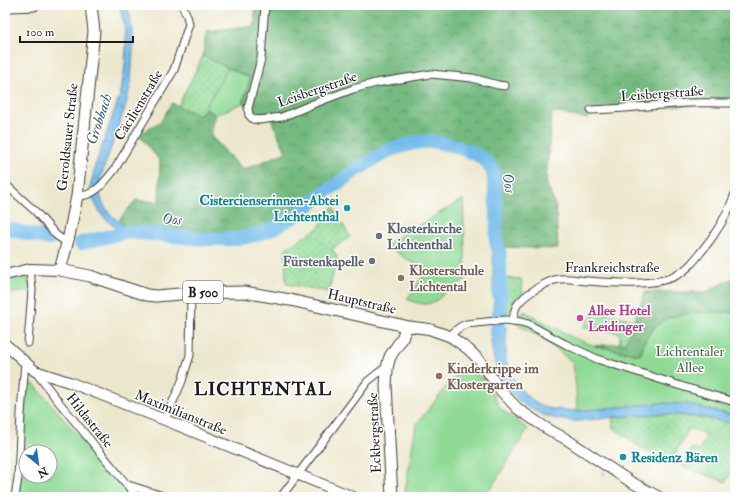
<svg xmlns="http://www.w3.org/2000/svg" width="740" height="502" viewBox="0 0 740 502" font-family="'IM FELL Double Pica',serif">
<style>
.green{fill:#90da96;stroke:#567b59;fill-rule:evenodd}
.forest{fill:url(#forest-crowns);stroke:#486b4e}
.garden{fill:url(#garden-dots);stroke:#567b59}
.water{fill:url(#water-ripples);stroke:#486c84}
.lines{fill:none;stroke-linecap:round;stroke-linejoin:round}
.stream{stroke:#73bceb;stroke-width:2.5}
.river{stroke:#73bceb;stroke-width:14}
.street-casing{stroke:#3b3a36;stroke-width:9}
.secondary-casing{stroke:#3b3a36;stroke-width:12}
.primary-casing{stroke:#3b3a36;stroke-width:13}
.street{stroke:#fff;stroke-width:7}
.secondary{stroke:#fff;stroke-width:10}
.primary{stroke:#fff;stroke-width:11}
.culture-dot{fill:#0f9aa8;stroke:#fff;stroke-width:1.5}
.worship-dot{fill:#6b7280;stroke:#fff;stroke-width:1.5}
.education-dot{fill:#8d6e63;stroke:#fff;stroke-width:1.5}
.hotel-dot{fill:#d1479c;stroke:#fff;stroke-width:1.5}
.labels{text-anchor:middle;stroke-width:3;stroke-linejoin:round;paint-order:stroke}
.shield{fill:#fff;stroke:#606060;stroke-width:1}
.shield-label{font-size:13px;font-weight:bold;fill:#1c1c1c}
.street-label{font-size:14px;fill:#1c1c1c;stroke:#fff}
.culture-label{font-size:14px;font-weight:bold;fill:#0d838f;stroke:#fff;text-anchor:end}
.worship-label{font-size:14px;font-weight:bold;fill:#5b616d;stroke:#fff;text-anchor:start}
.education-label{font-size:14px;font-weight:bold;fill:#785e54;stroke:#fff;text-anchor:start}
.hotel-label{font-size:14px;font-weight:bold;fill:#b23c85;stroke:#fff;text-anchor:start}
.park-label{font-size:14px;fill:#455e47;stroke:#fff}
.water-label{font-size:15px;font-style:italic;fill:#3f5c6f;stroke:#fff}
.district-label{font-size:18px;font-weight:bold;letter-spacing:1px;fill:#1c1c1c;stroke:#fff}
</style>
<defs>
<pattern id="forest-crowns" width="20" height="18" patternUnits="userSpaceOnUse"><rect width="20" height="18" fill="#74ba7f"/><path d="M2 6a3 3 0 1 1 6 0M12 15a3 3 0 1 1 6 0" fill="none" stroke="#5e9667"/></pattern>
<pattern id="garden-dots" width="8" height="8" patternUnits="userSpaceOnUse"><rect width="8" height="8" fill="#90da96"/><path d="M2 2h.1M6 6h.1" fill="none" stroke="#7cba81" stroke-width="1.8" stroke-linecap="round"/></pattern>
<pattern id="water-ripples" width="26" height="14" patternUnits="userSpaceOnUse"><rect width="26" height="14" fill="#73bceb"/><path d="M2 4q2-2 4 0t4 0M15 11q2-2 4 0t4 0" fill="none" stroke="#63a1c9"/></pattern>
</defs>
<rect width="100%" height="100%" fill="#fff"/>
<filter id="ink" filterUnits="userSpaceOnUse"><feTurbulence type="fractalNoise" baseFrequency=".025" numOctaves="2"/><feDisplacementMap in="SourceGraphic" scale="8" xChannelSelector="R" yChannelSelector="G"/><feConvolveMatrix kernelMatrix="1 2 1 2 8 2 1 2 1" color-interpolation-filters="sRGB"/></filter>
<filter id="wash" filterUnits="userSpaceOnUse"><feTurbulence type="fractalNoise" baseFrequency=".012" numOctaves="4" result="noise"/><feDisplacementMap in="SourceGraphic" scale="16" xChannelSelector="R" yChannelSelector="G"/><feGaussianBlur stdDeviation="0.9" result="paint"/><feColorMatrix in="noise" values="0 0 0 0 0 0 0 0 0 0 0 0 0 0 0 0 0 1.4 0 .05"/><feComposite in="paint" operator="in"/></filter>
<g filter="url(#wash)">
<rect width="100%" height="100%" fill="#ece7cc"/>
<g class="green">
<path d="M228,68L250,78L243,103L215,115L205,108Z"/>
<path d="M463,199L466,279L455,287L451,285C438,302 429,310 407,299L426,272L386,245Z"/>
<path d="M28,275L29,292L8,293L5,285V279Z"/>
<path d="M524,311L574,338L595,346L640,355C643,351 642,345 645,341C650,332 656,325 664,320C679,311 716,312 735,312V416L715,411L660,403L577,411L576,388L573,362L540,337L517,324Z"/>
<path d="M595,311L634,320L625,344L620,343V333L583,327Z"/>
<path d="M463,366L485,380L501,409L528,429L485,497H404L416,425Z"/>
<path d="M34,384L130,497H18L27,385ZM26,452H50V476H26Z"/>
</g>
<g class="forest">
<path d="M255,5H735V103L591,110L588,119L552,112L546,182L556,208L558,249L503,247V299L493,298V185L490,171L483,161L466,152L434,144L414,145L391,152L332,190L300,214L265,236L238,243L181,241L127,229L119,220L136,200L159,202L160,161L139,135L161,121L172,103L200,116L205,108L215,115L211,136L243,170L286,152L274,126L270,115L254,111L243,103L250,78L203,56L206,32L255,26Z"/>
<path d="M735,277V312L696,313L678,315L665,319L654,327L644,342L640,355L595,346L620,343L625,344L645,292H706Z"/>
</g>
<g class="garden">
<path d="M203,56L228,68L200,116L178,106Z"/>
<path d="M333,207L350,237L332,249L337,257L329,292L286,284L285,249L318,228Z"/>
<path d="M503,278L521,279L523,295L515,300L507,314H503Z"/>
<path d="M656,414C684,415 707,418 735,424V465L726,482L683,467L692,448L699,451L707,435L689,428L670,463L644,450L614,428L612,417Z"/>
</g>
<g class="water">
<path d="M119,5H127L131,19L133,50L131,83L126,105L100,179C99,204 105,211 124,226L119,230L104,218L98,209L92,197L90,188L95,166L121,92L125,65L126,45L124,24Z"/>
<path d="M491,326L506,327V360L513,377L517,384L524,393L537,404L544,407L553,409L577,411L660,403L687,404L735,416V424C709,418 683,414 657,414C636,415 616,417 596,419C589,420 582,421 575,421C520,419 488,380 491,326Z"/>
</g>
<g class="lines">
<path class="stream" d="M603,475L604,472"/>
<g class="river">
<path d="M5,228L49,239"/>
<path d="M81,243L127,232L205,239H238L262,233L270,230L297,215L325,192L343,180L356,170L389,150L414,143L431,141L455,146L476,154L486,161L492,169L494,179L497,217L496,241L500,255V300L497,330L499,346"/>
</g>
</g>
</g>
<g filter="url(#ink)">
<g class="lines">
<g class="street-casing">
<g id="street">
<path d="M265,5L261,59L248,108L249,115L253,119L259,120L282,117L313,104L353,89L376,83L431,74L472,78L498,85L505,86"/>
<path d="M10,8L34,7V5"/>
<path d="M591,110C619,109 646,106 674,104C694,102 715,103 735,103"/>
<path d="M5,184L35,211L56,235L67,243"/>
<path d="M77,196C94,197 105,182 115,169L174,70L189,24L187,16L182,5"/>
<path d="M513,321C514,315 514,308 518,304C525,294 547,281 559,279C568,278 578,280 587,281C611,283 656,287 677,275C687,270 694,261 701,252C716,234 727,216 735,194"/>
<path d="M449,336L460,327L466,324L506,320L521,322L528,324L565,344L597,359L684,387L735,402"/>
<path d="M28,343L32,290L30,269"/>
<path d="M35,371L58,401L137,497"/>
<path d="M165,420L182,381L190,355L191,293"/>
<path d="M128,485L166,497"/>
<path d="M15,497L18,478L21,413L25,362"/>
<path d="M281,497L368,381L382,370L387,368"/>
</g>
</g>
<g class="secondary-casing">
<g id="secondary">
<path d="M5,275L30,269L60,270"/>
<path d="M405,326L429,329L449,336L454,339L469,350L480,361L501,391L518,409L546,428L566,439L631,482L659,497"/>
<path d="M5,344L35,371L69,382L165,420L353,497"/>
</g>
</g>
<g class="primary-casing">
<path id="primary" d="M91,5L94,31L77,196L69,236L60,270L90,276L147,295L156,296L191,293L244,292L290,300L405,326C405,340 396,345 390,357C386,366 387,375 386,385L392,497"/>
</g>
<use href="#street" class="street"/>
<use href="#secondary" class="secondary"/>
<use href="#primary" class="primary"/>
</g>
</g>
<g class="culture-dot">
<circle cx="347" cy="208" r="4"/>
<circle cx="623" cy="457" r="4"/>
</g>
<g class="worship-dot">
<circle cx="379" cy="236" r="4"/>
<circle cx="372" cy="261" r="4"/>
</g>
<g class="education-dot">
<circle cx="401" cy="278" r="4"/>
<circle cx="439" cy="376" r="4"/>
</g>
<circle class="hotel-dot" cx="580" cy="318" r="4"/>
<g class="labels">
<rect class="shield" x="183" y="281" width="40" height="22" rx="3"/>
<g class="shield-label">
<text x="203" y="297">B 500</text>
</g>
<g class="street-label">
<text transform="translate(317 89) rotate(-19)" y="5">Leisbergstraße</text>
<text transform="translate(662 93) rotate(-4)" y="5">Leisbergstraße</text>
<text transform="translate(138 105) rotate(-59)" y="5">Cäcilienstraße</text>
<text transform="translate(67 137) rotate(-84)" y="5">Geroldsauer Straße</text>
<text x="612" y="272">Frankreichstraße</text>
<text transform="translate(362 301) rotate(13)" y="5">Hauptstraße</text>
<text transform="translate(181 412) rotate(22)" y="5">Maximilianstraße</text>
<text transform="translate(90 420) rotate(51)" y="5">Hildastraße</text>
<text transform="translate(374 433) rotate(-93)" y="5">Eckbergstraße</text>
</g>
<g class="culture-label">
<text x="339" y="205">Cistercienserinnen-Abtei<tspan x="339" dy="16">Lichtenthal</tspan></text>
<text x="631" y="462" text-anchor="start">Residenz Bären</text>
</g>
<g class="worship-label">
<text x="387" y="233">Klosterkirche<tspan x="387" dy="16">Lichtenthal</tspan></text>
<text x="364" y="266" text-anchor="end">Fürstenkapelle</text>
</g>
<g class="education-label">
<text x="409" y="275">Klosterschule<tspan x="409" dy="16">Lichtental</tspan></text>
<text x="447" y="373">Kinderkrippe im<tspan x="447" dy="16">Klostergarten</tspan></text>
</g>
<g class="hotel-label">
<text x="588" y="315">Allee Hotel<tspan x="588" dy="16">Leidinger</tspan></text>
</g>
<g class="park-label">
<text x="690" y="356">Lichtentaler<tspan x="690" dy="16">Allee</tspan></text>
</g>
<g class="water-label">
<text transform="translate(99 119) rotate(-72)" y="5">Grobbach</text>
<text transform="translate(509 183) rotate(81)" y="5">Oos</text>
<text transform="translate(172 219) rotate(5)" y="5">Oos</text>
</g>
<g class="district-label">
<text x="263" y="395">LICHTENTAL</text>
</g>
</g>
<rect width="740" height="502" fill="none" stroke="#fff" stroke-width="20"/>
<g transform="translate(38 464) rotate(151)"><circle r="19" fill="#ffffff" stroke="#a4a4a4"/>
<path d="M0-3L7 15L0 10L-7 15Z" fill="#1f6fb2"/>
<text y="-6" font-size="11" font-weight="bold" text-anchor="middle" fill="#1c1c1c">N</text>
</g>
<path d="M20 36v6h113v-6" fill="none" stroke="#1c1c1c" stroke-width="2"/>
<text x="26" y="36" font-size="12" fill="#1c1c1c" stroke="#ffffff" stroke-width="3" paint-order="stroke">100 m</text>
</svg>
